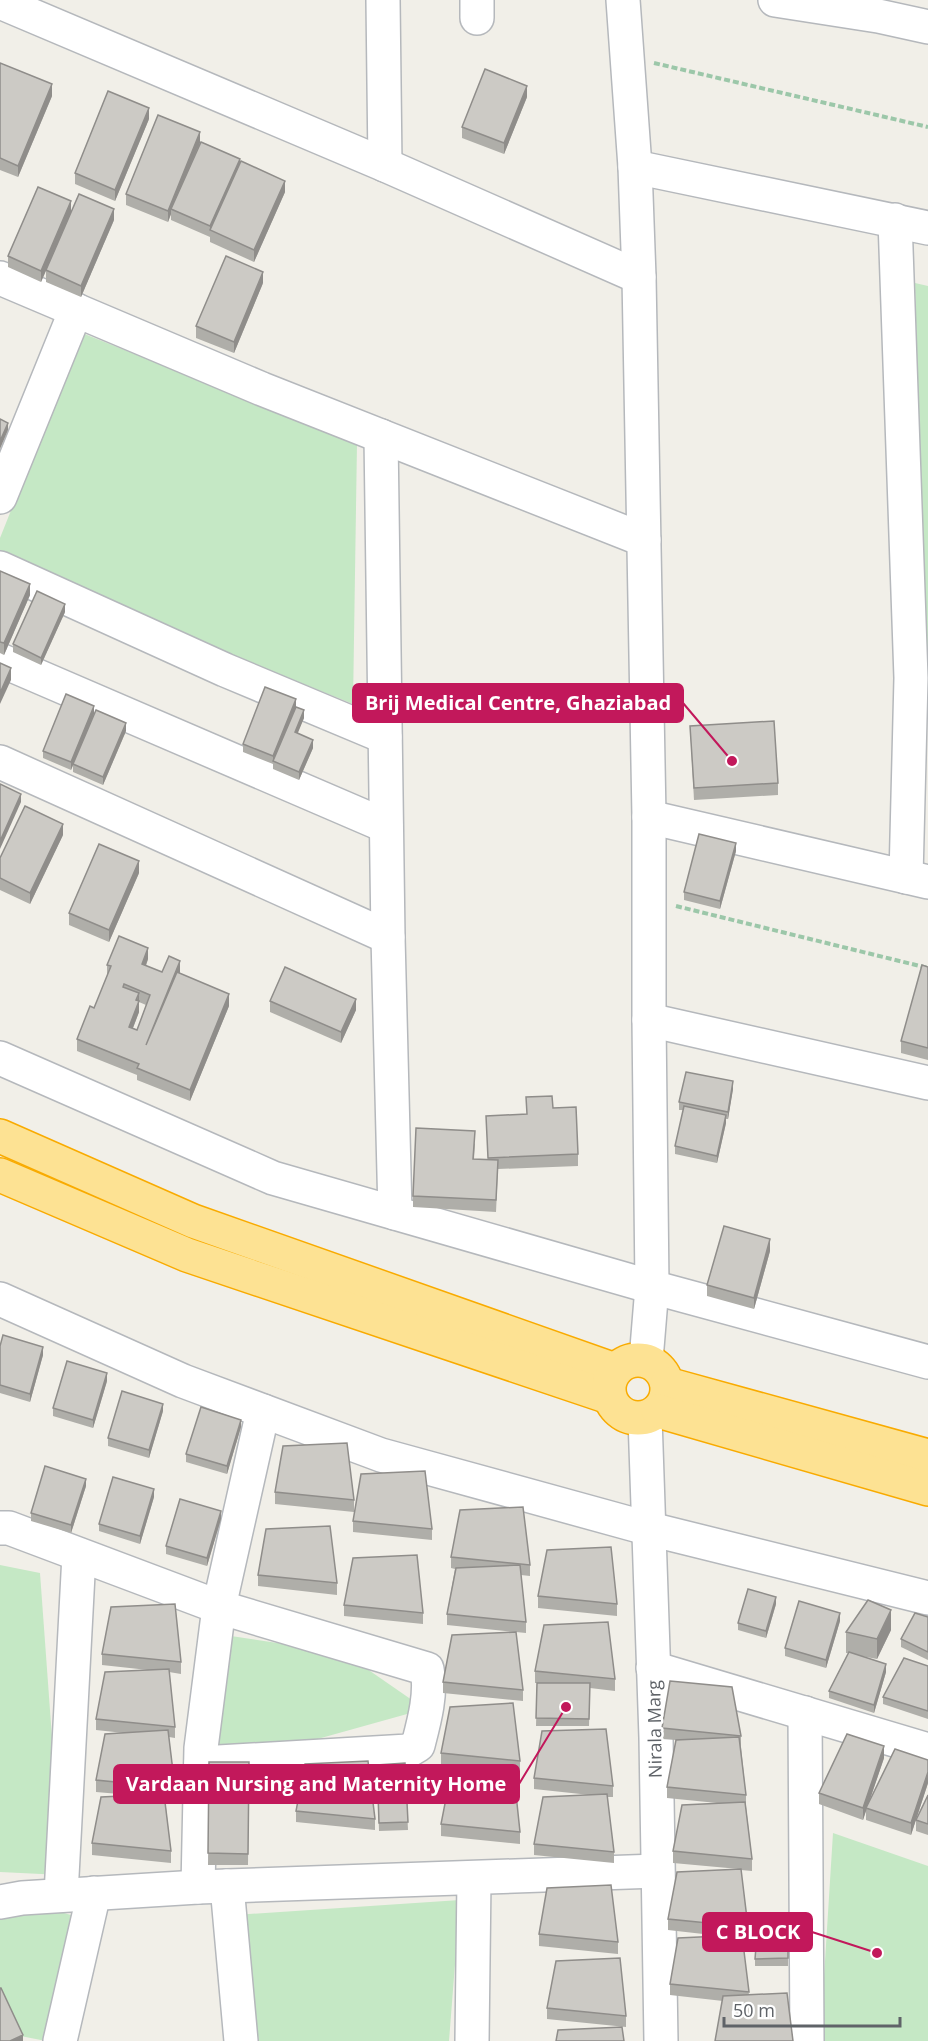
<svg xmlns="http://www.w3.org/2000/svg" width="928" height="2041" viewBox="0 0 928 2041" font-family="'Open Sans',sans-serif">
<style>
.green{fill:#c5e8c5}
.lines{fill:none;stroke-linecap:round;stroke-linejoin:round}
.minor-casing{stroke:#b5b8bc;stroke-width:36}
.highway-casing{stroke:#f9ab00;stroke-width:36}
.path{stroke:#9cc7a9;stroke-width:4;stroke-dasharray:6 3;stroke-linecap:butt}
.minor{stroke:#fff;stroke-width:33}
.highway{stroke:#fde293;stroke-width:33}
.wall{fill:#afaea9;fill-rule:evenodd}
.shaded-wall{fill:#8f8d8a}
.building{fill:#cccac5;stroke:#8f8d8a;stroke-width:1.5;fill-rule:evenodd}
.labels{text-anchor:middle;stroke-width:5;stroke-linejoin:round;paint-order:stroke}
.street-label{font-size:18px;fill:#5f6368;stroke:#fff}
.leader{fill:none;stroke:#c2185b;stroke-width:2}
.callout-dot{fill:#c2185b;stroke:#fff;stroke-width:2}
.callout{fill:#c2185b;stroke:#c2185b;stroke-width:2}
.callout-label{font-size:20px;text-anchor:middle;font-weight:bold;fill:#fff}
</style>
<rect width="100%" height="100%" fill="#f1efe8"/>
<g class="green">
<path d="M915,283L928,286V664H925Z"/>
<path d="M82,333L357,443L353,704L0,562V538Z"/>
<path d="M0,1565L40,1573L62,1875L0,1872Z"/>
<path d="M231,1636L344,1653L425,1709L296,1745L218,1744Z"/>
<path d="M833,1833L928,1866V2041H820Z"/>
<path d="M0,1894L81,1918L46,2041L0,2032Z"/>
<path d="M460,1900L449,2041H259L235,1915Z"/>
</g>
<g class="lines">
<g class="minor-casing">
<g id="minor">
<path d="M383,0L385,165"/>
<path d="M477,0V18"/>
<path d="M623,0L635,167L639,277L649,817V1020L652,1287L646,1360"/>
<path d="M775,0L878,16L928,27"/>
<path d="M0,2L385,165L639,277"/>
<path d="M635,167L928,228"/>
<path d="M895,220L911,678L906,877"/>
<path d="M0,278L262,389L644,540"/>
<path d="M381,436L388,937L395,1213"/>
<path d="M0,497L76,310"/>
<path d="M0,568L225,670L385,737"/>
<path d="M0,660L386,826"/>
<path d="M0,762L388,937"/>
<path d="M649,817L928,882"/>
<path d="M649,1020L928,1083"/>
<path d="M0,1058L273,1178L652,1287L928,1362"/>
<path d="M0,1299L183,1381L381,1455L650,1529L928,1598"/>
<path d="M645,1418L656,1738L661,2041"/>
<path d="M0,1528H9L219,1607L427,1669C432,1693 424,1722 418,1745L408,1751L201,1763"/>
<path d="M653,1668L928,1750"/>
<path d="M805,1713L807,2041"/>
<path d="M227,1886L241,2041"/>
<path d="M198,1887L201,1748L219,1607L263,1411"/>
<path d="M61,1895L79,1555"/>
<path d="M0,1902L22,1898L198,1887L657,1871"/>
<path d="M60,2041L94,1893"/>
<path d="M472,2041L474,1879"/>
</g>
</g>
<g class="highway-casing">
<g id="highway">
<path d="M0,1136L193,1221L615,1370"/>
<path d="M0,1175L187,1255L609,1397"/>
<circle cx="638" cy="1389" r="29"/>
<path d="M667,1384L928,1456"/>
<path d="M658,1411L928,1489"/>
</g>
</g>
<g class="path">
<path d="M654,63L928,127"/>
<path d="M676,906L928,968"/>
</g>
<use href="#minor" class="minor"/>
<use href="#highway" class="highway"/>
</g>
<g class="wall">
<path d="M0,63L52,96L18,177L0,170Z"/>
<path d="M527,97L504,154L462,138V127Z"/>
<path d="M149,119L115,201L75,184V173Z"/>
<path d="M200,143L240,164L285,192L254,262L210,242V237L171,220V214L168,222L126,205V194Z"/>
<path d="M71,213L41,282L8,267V256Z"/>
<path d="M114,220L81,297L46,282V270Z"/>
<path d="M263,283L234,353L196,338V326Z"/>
<path d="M0,571L30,595L4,655L0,653Z"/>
<path d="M65,612L41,665L13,652V644Z"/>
<path d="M296,707L304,718L297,733L313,748L299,780L273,769V764L243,752V744Z"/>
<path d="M94,714L71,770L43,758V751Z"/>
<path d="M690,726L778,783V795L694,800Z"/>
<path d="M126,731L103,785L73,772V764Z"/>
<path d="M63,835L30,904L0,890V858Z"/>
<path d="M736,851L720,909L684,900V892Z"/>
<path d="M139,873L109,942L69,925V913Z"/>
<path d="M148,959L146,966L162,972H180L179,973L229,1006L190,1101L137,1080V1075L77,1051V1039L94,1008L107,976V965ZM139,1002L146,1005L137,1030L133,1028L139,1012Z"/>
<path d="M928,967V1060L901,1053V1041Z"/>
<path d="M270,1001L356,1010L341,1043L270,1012Z"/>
<path d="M733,1089L728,1119H726V1123L717,1163L675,1154V1146L683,1110H679V1102Z"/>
<path d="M553,1108L578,1154V1166L498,1169L496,1212L413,1207V1196L475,1143L474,1159L488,1160L486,1116L526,1114Z"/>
<path d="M770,1251L754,1309L707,1296V1285Z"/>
<path d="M0,1346L43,1355L30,1402L0,1393Z"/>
<path d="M107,1381L93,1428L53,1416V1408Z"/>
<path d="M163,1411L149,1458L108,1446V1438Z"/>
<path d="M241,1427L227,1474L186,1462V1454Z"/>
<path d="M86,1486L71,1533L31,1521V1513Z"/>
<path d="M275,1492L354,1500V1512L275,1504Z"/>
<path d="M154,1497L140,1544L99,1531V1524Z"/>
<path d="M221,1519L207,1566L166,1554V1546Z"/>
<path d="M353,1521L432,1529V1540L353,1532Z"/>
<path d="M451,1557L530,1565V1576L521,1575L526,1622V1633L516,1632L523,1690V1701L443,1693V1682L516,1632L447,1625V1614L455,1569L451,1568Z"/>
<path d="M258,1575L337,1583V1595L258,1586Z"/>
<path d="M538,1596L617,1604V1616L538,1608Z"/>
<path d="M776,1604L766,1638L738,1630V1623Z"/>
<path d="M344,1605L423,1613V1624L344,1616Z"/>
<path d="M928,1617V1660L901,1647V1639Z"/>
<path d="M840,1621L826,1668L785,1656V1648Z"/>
<path d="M891,1630L877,1659L861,1656L886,1672L874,1713L829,1698V1691L849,1653H846V1632Z"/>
<path d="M102,1654L181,1662V1674L169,1672L175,1727V1738L169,1737L175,1788V1800L165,1799L171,1851V1863L92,1855V1843L131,1795L96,1792V1780L124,1733L96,1730V1719L148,1670L102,1665Z"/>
<path d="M928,1666V1719L883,1704V1697Z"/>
<path d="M535,1671L615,1679V1691L590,1688L589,1726H536L537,1683H535Z"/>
<path d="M662,1728L741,1736V1747L746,1795V1806L752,1859V1871L741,1870L748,1927V1938H742L749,1995L723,2001L670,1995V1984L721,1936L668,1930V1919L739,1869L673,1863V1851L717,1803L667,1798V1787L676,1740L662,1739Z"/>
<path d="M441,1753L520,1761V1772L441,1764Z"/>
<path d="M884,1758L868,1805L928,1760V1783L911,1835L866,1820V1810L863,1820L819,1804V1793Z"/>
<path d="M209,1762H249L248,1865H208Z"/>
<path d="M405,1763L408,1830L379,1831L377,1765Z"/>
<path d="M534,1778L613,1786V1797H607L614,1852V1863L534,1855V1844L590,1795L534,1789Z"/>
<path d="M928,1795V1835L916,1831V1820Z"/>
<path d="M296,1811L375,1819V1830L296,1822Z"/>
<path d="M441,1824L520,1832V1844L441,1836Z"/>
<path d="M788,1919V1966H755V1959Z"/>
<path d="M539,1934L618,1942V1954L539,1946Z"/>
<path d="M547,2008L626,2016V2027L547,2019Z"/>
</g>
<g class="shaded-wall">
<path d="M52,84V96L18,177V166Z"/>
<path d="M527,86V97L504,154V143Z"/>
<path d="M149,108V119L115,201V190Z"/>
<path d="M200,132V143L171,209V214L168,222V211Z"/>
<path d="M240,159V170L210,230V226Z"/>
<path d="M285,181V192L254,262V250Z"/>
<path d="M71,201V213L41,282V271Z"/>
<path d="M114,209V220L81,297V286Z"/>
<path d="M263,272V283L234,353V342Z"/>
<path d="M8,423V430L0,449V441Z"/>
<path d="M30,584V595L4,655V643Z"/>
<path d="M65,604V612L41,665V658Z"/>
<path d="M11,668V680L0,704V693Z"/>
<path d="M296,699V707L273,761V756Z"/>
<path d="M94,706V714L71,770V762Z"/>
<path d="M304,710V718L295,740V732Z"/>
<path d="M126,723V731L103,785V777Z"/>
<path d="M313,740V748L299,780V772Z"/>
<path d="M21,794V802L0,849V841Z"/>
<path d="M63,824V835L30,904V893Z"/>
<path d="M736,843V851L720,909V901Z"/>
<path d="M139,861V873L109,942V930Z"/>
<path d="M148,948V959L142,975V964Z"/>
<path d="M180,961V972L146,1056V1045Z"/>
<path d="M139,993V1012L129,1038V1027Z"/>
<path d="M229,994V1006L190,1101V1090Z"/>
<path d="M356,999V1010L341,1043V1032Z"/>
<path d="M733,1081V1089L728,1119V1112Z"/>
<path d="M726,1115V1123L717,1163V1156Z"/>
<path d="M770,1239V1251L754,1309V1298Z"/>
<path d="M43,1347V1355L30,1402V1394Z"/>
<path d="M107,1373V1381L93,1428V1420Z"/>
<path d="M163,1404V1411L149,1458V1450Z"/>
<path d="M241,1420V1427L227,1474V1466Z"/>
<path d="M86,1479V1486L71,1533V1525Z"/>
<path d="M154,1489V1497L140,1544V1536Z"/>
<path d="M221,1511V1519L207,1566V1558Z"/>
<path d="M776,1597V1604L766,1638V1631Z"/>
<path d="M891,1610V1630L877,1659V1639Z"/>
<path d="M840,1613V1621L826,1668V1660Z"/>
<path d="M886,1664V1672L874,1713V1705Z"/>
<path d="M884,1746V1758L863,1820V1808Z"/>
<path d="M928,1772V1783L911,1835V1823Z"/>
<path d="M23,2035V2041H10Z"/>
</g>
<g class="building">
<path d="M0,63L52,84L18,166L0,158Z"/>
<path d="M485,69L527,86L504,143L462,127Z"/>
<path d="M108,91L149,108L115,190L75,173Z"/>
<path d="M158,115L200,132L168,211L126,194Z"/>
<path d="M201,142L240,159L210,226L171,209Z"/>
<path d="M241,161L285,181L254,250L210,230Z"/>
<path d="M38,187L71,201L41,271L8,256Z"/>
<path d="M79,194L114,209L81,286L46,270Z"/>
<path d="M226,256L263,272L234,342L196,326Z"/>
<path d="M0,419L8,423L0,441Z"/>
<path d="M0,571L30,584L4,643L0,642Z"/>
<path d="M37,591L65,604L41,658L13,644Z"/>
<path d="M0,663L11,668L0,693Z"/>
<path d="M265,687L296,699L273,756L243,744Z"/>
<path d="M66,694L94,706L71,762L43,751Z"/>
<path d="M296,707L304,710L295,732L313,740L299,772L273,761Z"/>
<path d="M96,710L126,723L103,777L73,764Z"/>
<path d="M774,721L778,783L694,788L690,726Z"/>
<path d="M0,784L21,794L0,841Z"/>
<path d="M25,806L63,824L30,893L0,878V858Z"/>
<path d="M699,834L736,843L720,901L684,892Z"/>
<path d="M99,844L139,861L109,930L69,913Z"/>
<path d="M119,936L148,948L142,964L162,972L169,956L180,961L146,1045L177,972L229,994L190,1090L137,1068L139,1064L77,1039L90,1006L94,1008L111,966L107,965ZM124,984L150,995L137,1030L129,1027L139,1001L136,1000L139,993L123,987Z"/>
<path d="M922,965L928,967V1048L901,1041Z"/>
<path d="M285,967L356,999L341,1032L270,1001Z"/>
<path d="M686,1072L733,1081L728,1112L679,1102Z"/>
<path d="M552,1096L553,1108L576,1107L578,1154L488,1158L486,1116L527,1114L526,1097Z"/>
<path d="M684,1106L726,1115L717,1156L675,1146Z"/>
<path d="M416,1128L475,1131L473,1159L498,1160L496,1200L413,1196Z"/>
<path d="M724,1226L770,1239L754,1298L707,1285Z"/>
<path d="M3,1335L43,1347L30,1394L0,1385V1346Z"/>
<path d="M67,1361L107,1373L93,1420L53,1408Z"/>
<path d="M122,1391L163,1404L149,1450L108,1438Z"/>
<path d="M201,1407L241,1420L227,1466L186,1454Z"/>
<path d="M347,1443L354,1500L275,1492L283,1446Z"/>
<path d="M45,1466L86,1479L71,1525L31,1513Z"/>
<path d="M425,1471L432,1529L353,1521L361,1474Z"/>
<path d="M113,1477L154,1489L140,1536L99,1524Z"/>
<path d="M180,1499L221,1511L207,1558L166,1546Z"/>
<path d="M523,1507L530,1565L451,1557L460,1510Z"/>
<path d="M330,1526L337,1583L258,1575L266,1529Z"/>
<path d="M611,1547L617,1604L538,1596L547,1550Z"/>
<path d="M417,1555L423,1613L344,1605L353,1558Z"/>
<path d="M520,1565L526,1622L447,1614L456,1568Z"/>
<path d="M748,1589L776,1597L766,1631L738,1623Z"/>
<path d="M868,1600L891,1610L877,1639L846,1632Z"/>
<path d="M799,1601L840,1613L826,1660L785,1648Z"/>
<path d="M175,1604L181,1662L102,1654L111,1607Z"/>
<path d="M915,1613L928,1617V1652L901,1639Z"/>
<path d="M608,1622L615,1679L535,1671L544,1625Z"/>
<path d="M516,1632L523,1690L443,1682L452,1635Z"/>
<path d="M849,1652L886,1664L874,1705L829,1691Z"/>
<path d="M904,1658L928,1666V1711L883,1697Z"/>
<path d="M169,1669L175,1727L96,1719L105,1672Z"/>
<path d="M670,1681L732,1687L741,1736L662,1728Z"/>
<path d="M537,1683H590L589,1719L536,1718Z"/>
<path d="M513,1703L520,1761L441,1753L450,1707Z"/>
<path d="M606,1729L613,1786L534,1778L542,1731Z"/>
<path d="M168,1730L175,1788L96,1780L105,1734Z"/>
<path d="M847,1734L884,1746L863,1808L819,1793Z"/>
<path d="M739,1737L746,1795L667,1787L676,1740Z"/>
<path d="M895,1749L928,1760V1772L911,1823L866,1808Z"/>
<path d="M368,1761L375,1819L296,1811L305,1764Z"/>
<path d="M209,1762H249L248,1854L208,1853Z"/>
<path d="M405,1763L408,1822L379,1823L377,1765Z"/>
<path d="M514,1775L520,1832L441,1824L450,1778Z"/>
<path d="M164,1794L171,1851L92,1843L101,1797Z"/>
<path d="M607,1794L614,1852L534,1844L543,1797Z"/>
<path d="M928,1795V1824L916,1820Z"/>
<path d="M745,1802L752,1859L673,1851L682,1805Z"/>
<path d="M741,1869L748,1927L668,1919L677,1872Z"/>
<path d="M611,1885L618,1942L539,1934L547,1888Z"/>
<path d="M788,1919V1958L755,1959L758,1923Z"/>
<path d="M742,1935L749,1992L670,1984L678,1938Z"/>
<path d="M620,1958L626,2016L547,2008L556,1961Z"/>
<path d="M0,1988H1L23,2035L10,2041H0Z"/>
<path d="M787,1993L793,2041H715L723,1996Z"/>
<path d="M622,2027L624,2041H556L558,2030Z"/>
</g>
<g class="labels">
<g class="street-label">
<text transform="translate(655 1729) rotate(-91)" y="6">Nirala Marg</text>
</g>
</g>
<path class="leader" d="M732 761L683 703M566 1707L519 1784M877 1953L812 1932"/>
<g class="callout-dot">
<circle cx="732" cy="761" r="6"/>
<circle cx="566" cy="1707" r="6"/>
<circle cx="877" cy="1953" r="6"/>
</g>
<g class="callout">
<rect x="353" y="684" width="330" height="38" rx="6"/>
<rect x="114" y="1765" width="405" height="38" rx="6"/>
<rect x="703" y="1913" width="109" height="38" rx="6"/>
</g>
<g class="callout-label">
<text x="518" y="710">Brij Medical Centre, Ghaziabad</text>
<text x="316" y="1791">Vardaan Nursing and Maternity Home</text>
<text x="758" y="1939">C BLOCK</text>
</g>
<path d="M724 2017v9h176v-9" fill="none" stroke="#5f6368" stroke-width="3"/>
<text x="733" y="2017" font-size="18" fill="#5f6368" stroke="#ffffff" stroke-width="4.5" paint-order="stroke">50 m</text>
</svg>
